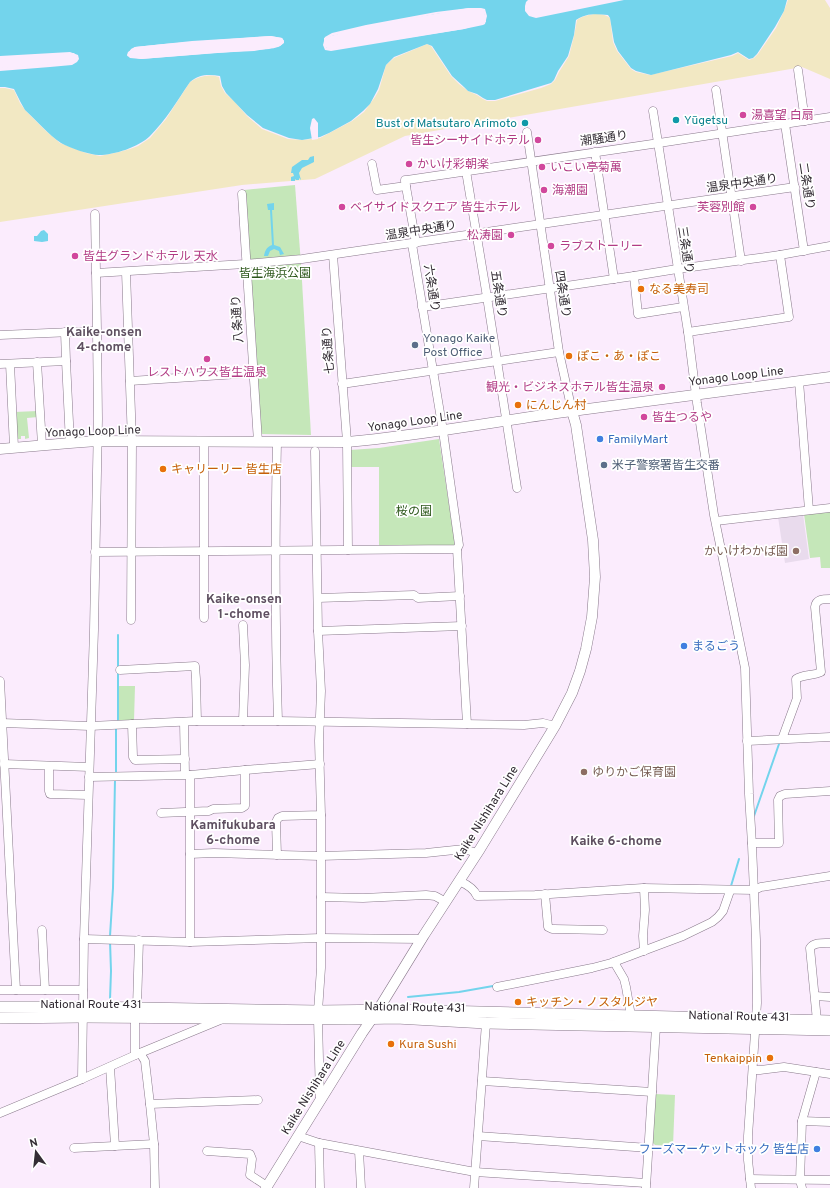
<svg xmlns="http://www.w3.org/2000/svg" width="830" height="1188" viewBox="0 0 830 1188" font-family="Overpass,'Noto Sans JP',sans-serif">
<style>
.education{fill:#e9dbed}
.green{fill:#c5e7b9}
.sand{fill:#f2e8c3}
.water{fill:#73d4ec;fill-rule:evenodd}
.pier{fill:#fbecfd;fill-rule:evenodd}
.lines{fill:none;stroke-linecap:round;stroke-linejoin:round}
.stream{stroke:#73d4ec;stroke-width:2}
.minor-casing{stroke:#89798b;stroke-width:9}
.major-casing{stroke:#89798b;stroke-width:11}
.highway-casing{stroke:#89798b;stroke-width:12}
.minor{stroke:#fff;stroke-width:8}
.major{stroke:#fff;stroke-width:10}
.highway{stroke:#fff;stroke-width:11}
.hotel-dot{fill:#d1479c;stroke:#fff;stroke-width:1.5}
.culture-dot{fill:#0f9aa8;stroke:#fff;stroke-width:1.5}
.food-dot{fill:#e8710a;stroke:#fff;stroke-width:1.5}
.service-dot{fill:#5c6f8a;stroke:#fff;stroke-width:1.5}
.shop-dot{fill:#3f7fe0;stroke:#fff;stroke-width:1.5}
.education-dot{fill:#8d6e63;stroke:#fff;stroke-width:1.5}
.labels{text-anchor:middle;stroke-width:3.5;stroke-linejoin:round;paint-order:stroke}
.hotel-label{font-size:12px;fill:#b23c85;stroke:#fff;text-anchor:start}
.culture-label{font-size:12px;fill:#0d838f;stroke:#fff;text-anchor:start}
.street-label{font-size:12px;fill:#342d35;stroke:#fff}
.park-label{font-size:12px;fill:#2b5619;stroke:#fff}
.food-label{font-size:12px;fill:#c56008;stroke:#fff;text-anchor:start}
.service-label{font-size:12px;fill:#4e5e75;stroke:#fff;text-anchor:start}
.shop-label{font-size:12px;fill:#366cbe;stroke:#fff;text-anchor:start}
.education-label{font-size:12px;fill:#785e54;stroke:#fff;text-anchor:end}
.neighbourhood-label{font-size:13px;font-weight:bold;fill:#5e4f60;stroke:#fff}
</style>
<rect width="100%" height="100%" fill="#fbecfd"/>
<path class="education" d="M803,514L809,559L785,563L778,517Z"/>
<g class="green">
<path d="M295,185L301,264L311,435L261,434L244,190Z"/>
<path d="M38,411V417L27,418L29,438L25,439V436H21V439H16L14,412Z"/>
<path d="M439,439L455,544L453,546H379V467H350V450L379,448Z"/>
<path d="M830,511V568H821L820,557L810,558L804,514Z"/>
<path d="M118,686H135L134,721L119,722Z"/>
<path d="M655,1094L675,1095L673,1146L655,1145L652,1142Z"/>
</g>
<path class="sand" d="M788,0H825L830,8V79L802,67L405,136L315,179L242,185L0,222V88H5L14,90L20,103L25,110L46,131L60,143L86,153L100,156L119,152L130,149L138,146L150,138L166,119L190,82C199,76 209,74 219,77L221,86L225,93L234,101L247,116L262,129L288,139L302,140L320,138L352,121L364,112L375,97L379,90L386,65L394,58L427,44L431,46L451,76L459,84L468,91L477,95L483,99L487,101H495L541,88L551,84L555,80L559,72L569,56L574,36L577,20C585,14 602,11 610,18L613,42L617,51L631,69L636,72L650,75L732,56L738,53L749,60L754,58L758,54L776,28L784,11Z"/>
<g class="water">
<path d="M0,0H529L525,9L533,17L620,0H787L784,11L775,27L757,54L753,58L749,59L738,52L731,55L651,75L636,71L631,68L618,51L614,42L610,18L608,15C596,14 586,13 576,20L574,35L568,56L558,71L554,80L551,83L495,100H487L483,98L477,94L468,91L464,87L452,76L432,46L427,44L394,57L386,65L378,89L370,104L363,111L351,121L329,133L320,137L302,140L289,138L263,128L247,115L226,93L222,86L220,76C209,74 199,74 190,82C177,101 166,120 150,136C139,147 114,155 99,155C90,155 70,148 61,143C49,135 36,120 25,110L21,103L14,89L5,87H0V70L71,64L78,59L74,53L0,57ZM469,8L484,9L486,22L464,29L329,50L324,45V38L366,26ZM271,36L282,38L284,41C282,47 275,48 269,49L141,59L127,56L131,49L135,47L192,41Z"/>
<path d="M314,156V162L302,168L299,173L301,180L299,178V180H296L295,179V181H291V177L294,176L293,173H291L292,167L302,160H308L310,157Z"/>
<path d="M274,203V210H272L274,245L280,247L284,254L280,255L279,251L274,249L270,251L268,256H264C265,250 267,247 272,245L270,210H268L267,204Z"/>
<path d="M44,230L48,234V241L42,242L34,241V236H37L41,231Z"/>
</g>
<g class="pier">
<path d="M528,0H531L527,7L529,12L536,15L610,0H624L536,18L529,16L525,11V6L526,2Z"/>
<path d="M469,8H481L485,9L487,16L485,24L483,25L464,29L331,51L325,50L323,45L325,37L332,33L366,25L436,12ZM469,10L483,11L485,16L483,22L464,27L331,49L326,47V39L332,36L366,28L436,14Z"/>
<path d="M270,36L282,38L284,41V43L280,46L277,47L254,51L214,53L141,59L130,58L127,55L128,52L135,47L164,44ZM271,38L279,39L282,42L276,45L254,49L214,51L141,57L131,56L129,55V53L136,49L164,46Z"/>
<path d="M70,52L78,55L79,59L77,62L72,65L50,67L0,71V68L50,64L71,62L75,60L76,58V57L69,54L0,59V56Z"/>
<path d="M314,118L318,123V139L312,140L310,128L312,119Z"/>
</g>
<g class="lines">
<g class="stream">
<path d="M118,635V721"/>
<path d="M116,773V728"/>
<path d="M754,816L779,744"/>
<path d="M731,886L739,859"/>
<path d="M110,936L113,888L115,779"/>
<path d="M408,997L459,992L493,986"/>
<path d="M110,1000L111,971L110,941"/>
</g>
<g class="minor-casing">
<g id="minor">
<path d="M798,70L805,121"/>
<path d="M716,90L741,261"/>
<path d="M653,111L688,332L697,403L714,515L745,668L749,794L752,845L756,940L757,1003L748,1136V1160L751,1188"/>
<path d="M785,124L804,251"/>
<path d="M527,132L559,352L572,411"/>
<path d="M595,152L614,279"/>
<path d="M372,164L377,190L406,186"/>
<path d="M466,171L487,297L517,488"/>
<path d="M242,194L258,442"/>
<path d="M95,214L97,331"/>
<path d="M416,243L405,181V180H407L659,143L830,117"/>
<path d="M333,255L347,442L348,550"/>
<path d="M126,272L132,442L131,620"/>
<path d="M96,273L245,264L302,259L795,187"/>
<path d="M422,307L634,276"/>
<path d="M683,307L638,314L634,276L677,269L780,255"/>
<path d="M688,332L789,317L780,255L830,246"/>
<path d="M0,335L97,331L98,419L94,630L84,939L82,1079"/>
<path d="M66,361L70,443"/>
<path d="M37,362L42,445"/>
<path d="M0,364L66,361L65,332"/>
<path d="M10,364L14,447"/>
<path d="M130,381L254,373"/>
<path d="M799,381L809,510"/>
<path d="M342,384L559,352"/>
<path d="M277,442C275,535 275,628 278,721"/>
<path d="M716,521L830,508"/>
<path d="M457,549L467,724"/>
<path d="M95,552L457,549L459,545L443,431L412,244"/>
<path d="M318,598L414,595L418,598L460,596"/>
<path d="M204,618V441"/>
<path d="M318,631L462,626"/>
<path d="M120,670L195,666L196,679L197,721"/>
<path d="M0,681L16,990H83"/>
<path d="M243,721L245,665L243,625"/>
<path d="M184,722L185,774"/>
<path d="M2,723L90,726L197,721H278L524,725L543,723L555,726"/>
<path d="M132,724L133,757L135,760L185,759"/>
<path d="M782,739L797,698L796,679C803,674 813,676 821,672L815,607C816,599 823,599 830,599"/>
<path d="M747,741L830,737"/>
<path d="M4,764L89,767"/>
<path d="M49,766V791L50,794L88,795"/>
<path d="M245,770L320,764"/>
<path d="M89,777L190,775V942"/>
<path d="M161,813L209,811L213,809L242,808L245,806V770L190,775"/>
<path d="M752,843H779L778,800L780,796L785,794L830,791"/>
<path d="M190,854L214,853L320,856L426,853L464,849L477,853"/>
<path d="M277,855L276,822L278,818L282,816L321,815L319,741L321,691L318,631L315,451"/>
<path d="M459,881C466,884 474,888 477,896L535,895L643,888L754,890L761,887L830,876"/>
<path d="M545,894L548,927L552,929H554L603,930"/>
<path d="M321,897L363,898L426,895L435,896L446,902"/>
<path d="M42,930L45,990"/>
<path d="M84,939L190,942L321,938L422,939"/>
<path d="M644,951L643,936L645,910L644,888"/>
<path d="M614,962L624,979L626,987L631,1016"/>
<path d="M497,987L592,968L611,963L683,936L712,922L718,917L723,911L730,891"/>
<path d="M0,990H16"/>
<path d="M815,996L830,997"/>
<path d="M137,1007L139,940"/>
<path d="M318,1011L321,968V815"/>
<path d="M318,1019L320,1100"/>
<path d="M817,1021L810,948C814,942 823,943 830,943"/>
<path d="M140,1053L145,1061L150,1104L154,1144L155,1188"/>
<path d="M135,1055V1017"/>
<path d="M110,1067L115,1146"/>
<path d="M753,1070H760L784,1067L830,1074"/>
<path d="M482,1081L652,1092"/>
<path d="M150,1104L258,1100"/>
<path d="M0,1113L82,1079L140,1053L220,1020"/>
<path d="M802,1121L830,1122"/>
<path d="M298,1136L319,1143L475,1172L646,1183"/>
<path d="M478,1136L649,1148"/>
<path d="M319,1143L320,1188"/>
<path d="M74,1148L154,1144"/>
<path d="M207,1151L250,1154L252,1159L250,1175L267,1186"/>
<path d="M359,1151L361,1188"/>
<path d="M750,1179L830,1180"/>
<path d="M646,1187L656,1027"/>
<path d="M474,1188L486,1023"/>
<path d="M802,1188L800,1180L802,1121L816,1072"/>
</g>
</g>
<g class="major-casing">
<g id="major">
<path d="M0,449L70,443L97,441L347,442C417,436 487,423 557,413C648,401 739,389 830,377"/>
<path d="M266,1188L362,1033L378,1010L424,935L480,849L555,726L572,693L580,671L586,649L592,617L595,577L593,540L576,425L572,411"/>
</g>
</g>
<g class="highway-casing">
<g id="highway">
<path d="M0,1007H83L318,1011L399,1010L830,1021"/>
<path d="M0,1018L82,1017L349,1019L396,1018L486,1023L830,1030"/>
</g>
</g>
<use href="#minor" class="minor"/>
<use href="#major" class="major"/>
<use href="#highway" class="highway"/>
</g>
<g class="hotel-dot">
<circle cx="743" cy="115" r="4"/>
<circle cx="538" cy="140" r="4"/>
<circle cx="409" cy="164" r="4"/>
<circle cx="542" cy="167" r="4"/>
<circle cx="544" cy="190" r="4"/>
<circle cx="342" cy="207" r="4"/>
<circle cx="753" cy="207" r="4"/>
<circle cx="511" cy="235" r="4"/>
<circle cx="551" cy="246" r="4"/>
<circle cx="75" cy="256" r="4"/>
<circle cx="207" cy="359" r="4"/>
<circle cx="662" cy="387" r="4"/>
<circle cx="644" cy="417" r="4"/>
</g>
<g class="culture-dot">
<circle cx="676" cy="120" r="4"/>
<circle cx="525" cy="123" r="4"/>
</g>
<g class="food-dot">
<circle cx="641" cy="289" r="4"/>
<circle cx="569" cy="356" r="4"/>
<circle cx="518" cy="405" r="4"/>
<circle cx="163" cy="469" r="4"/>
<circle cx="518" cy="1002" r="4"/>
<circle cx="391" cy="1044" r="4"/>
<circle cx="770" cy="1058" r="4"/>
</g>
<g class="service-dot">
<circle cx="415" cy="345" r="4"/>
<circle cx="604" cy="465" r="4"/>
</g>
<g class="shop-dot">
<circle cx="600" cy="439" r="4"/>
<circle cx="684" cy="646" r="4"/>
<circle cx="817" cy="1149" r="4"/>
</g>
<g class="education-dot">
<circle cx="796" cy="551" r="4"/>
<circle cx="584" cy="772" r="4"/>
</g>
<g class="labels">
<g class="hotel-label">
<text x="751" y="119">湯喜望 白扇</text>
<text x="530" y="144" text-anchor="end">皆生シーサイドホテル</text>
<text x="417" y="168">かいけ彩朝楽</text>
<text x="550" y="171">いこい亭菊萬</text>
<text x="552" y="194">海潮園</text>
<text x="350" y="211">ベイサイドスクエア 皆生ホテル</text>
<text x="745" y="211" text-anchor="end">芙蓉別館</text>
<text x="503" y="239" text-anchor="end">松涛園</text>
<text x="559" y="250">ラブストーリー</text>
<text x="83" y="260">皆生グランドホテル 天水</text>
<text x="207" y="376" text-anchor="middle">レストハウス皆生温泉</text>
<text x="654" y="391" text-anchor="end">観光・ビジネスホテル皆生温泉</text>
<text x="652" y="421">皆生つるや</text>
</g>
<g class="culture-label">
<text x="684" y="124">Yūgetsu</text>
<text x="517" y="127" text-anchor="end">Bust of Matsutaro Arimoto</text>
</g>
<g class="street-label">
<text transform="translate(604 138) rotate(-8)" y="4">潮騒通り</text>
<text transform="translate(742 183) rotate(-8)" y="4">温泉中央通り</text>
<text transform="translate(807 186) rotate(81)" y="4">二条通り</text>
<text transform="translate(421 230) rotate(-9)" y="4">温泉中央通り</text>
<text transform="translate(686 250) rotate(81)" y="4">三条通り</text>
<text transform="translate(432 288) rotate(81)" y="4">六条通り</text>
<text transform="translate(499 294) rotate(81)" y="4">五条通り</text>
<text transform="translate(563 294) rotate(81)" y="4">四条通り</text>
<text transform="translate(237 319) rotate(-94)" y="4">八条通り</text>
<text transform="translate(328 350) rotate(-94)" y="4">七条通り</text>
<text transform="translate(736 376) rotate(-7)" y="4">Yonago Loop Line</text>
<text transform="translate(415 421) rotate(-8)" y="4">Yonago Loop Line</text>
<text transform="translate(93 431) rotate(-2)" y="4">Yonago Loop Line</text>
<text transform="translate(486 813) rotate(-58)" y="4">Kaike Nishihara Line</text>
<text x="91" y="1008">National Route 431</text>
<text transform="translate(415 1007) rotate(1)" y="4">National Route 431</text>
<text transform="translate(739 1016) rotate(1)" y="4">National Route 431</text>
<text transform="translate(313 1087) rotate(-58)" y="4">Kaike Nishihara Line</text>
</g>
<g class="park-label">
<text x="275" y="277">皆生海浜公園</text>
<text x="414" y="515">桜の園</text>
</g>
<g class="food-label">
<text x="649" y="293">なる美寿司</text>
<text x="577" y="360">ぽこ・あ・ぽこ</text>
<text x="526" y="409">にんじん村</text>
<text x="171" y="473">キャリーリー 皆生店</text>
<text x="526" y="1006">キッチン・ノスタルジヤ</text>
<text x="399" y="1048">Kura Sushi</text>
<text x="762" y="1062" text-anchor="end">Tenkaippin</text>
</g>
<g class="service-label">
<text x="423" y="342">Yonago Kaike<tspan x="423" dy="14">Post Office</tspan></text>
<text x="612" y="469">米子警察署皆生交番</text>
</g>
<g class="shop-label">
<text x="608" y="443">FamilyMart</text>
<text x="692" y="650">まるごう</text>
<text x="809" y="1153" text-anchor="end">フーズマーケットホック 皆生店</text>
</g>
<g class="education-label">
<text x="788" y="555">かいけわかば園</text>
<text x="592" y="776" text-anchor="start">ゆりかご保育園</text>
</g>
<g class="neighbourhood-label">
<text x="104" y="336">Kaike-onsen<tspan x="104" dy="15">4-chome</tspan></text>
<text x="244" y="603">Kaike-onsen<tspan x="244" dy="15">1-chome</tspan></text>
<text x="233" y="829">Kamifukubara<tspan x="233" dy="15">6-chome</tspan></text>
<text x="616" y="845">Kaike 6-chome</text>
</g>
</g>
<g transform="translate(36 1152) rotate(345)" stroke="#ffffff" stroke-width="3" paint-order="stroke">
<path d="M0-3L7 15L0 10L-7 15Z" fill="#342d35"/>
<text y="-6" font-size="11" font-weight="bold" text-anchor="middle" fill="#342d35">N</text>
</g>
</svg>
